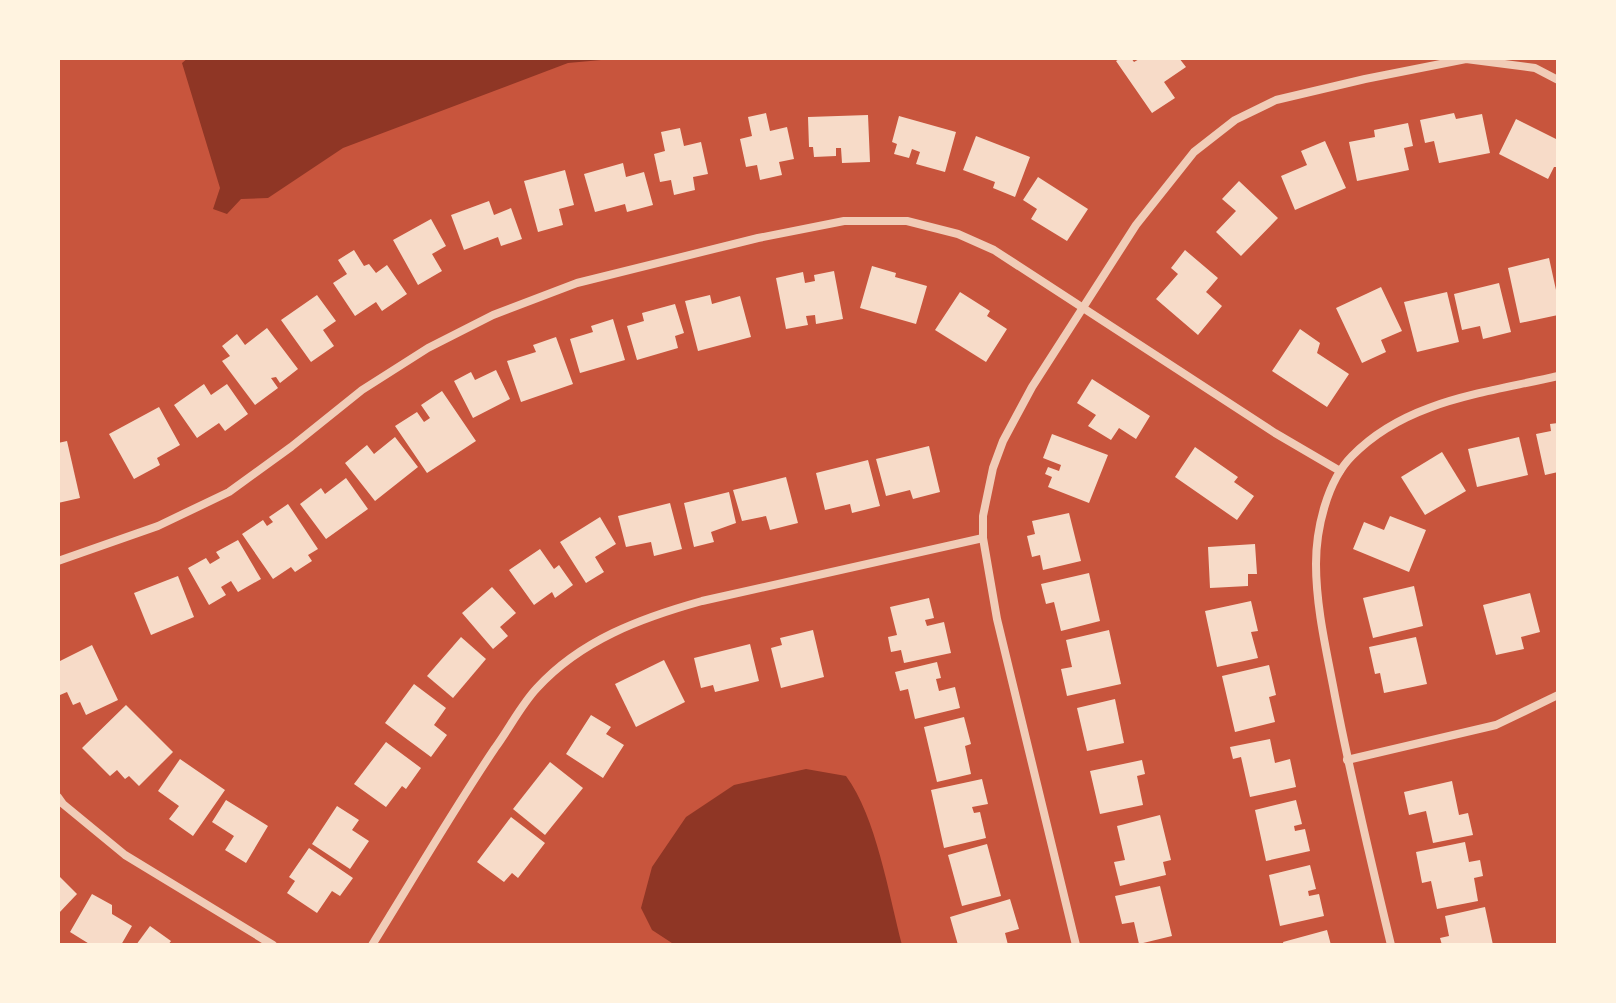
<svg xmlns="http://www.w3.org/2000/svg" width="1616" height="1003" viewBox="0 0 1616 1003" font-family="Commissioner,sans-serif">
<style>
.water{fill:#8f3625}
.building{fill:#f7dbc8}
.lines{fill:none;stroke-linecap:round;stroke-linejoin:round}
.minor{stroke:#f1ccb7;stroke-width:8}
</style>
<rect width="100%" height="100%" fill="#c8553d"/>
<g class="water">
<path d="M188,58H623L568,63L343,148L268,198L241,199L227,214L213,209L220,188L182,63Z"/>
<path d="M806,769L846,776C876,816 889,895 902,945H675L652,930L641,908L652,867L686,817L734,785Z"/>
</g>
<g class="building">
<path d="M1121,58H1131L1134,62L1141,58H1179L1186,67L1164,82L1175,98L1152,113L1116,61Z"/>
<path d="M766,113L770,131L787,127L794,159L779,162L782,175L760,180L757,165L746,167L740,139L752,136L748,117Z"/>
<path d="M1454,113L1456,119L1482,114L1490,153L1439,163L1434,141L1425,143L1420,120Z"/>
<path d="M868,115L870,162L842,163L841,148H836V156L814,157L813,147H809L808,117Z"/>
<path d="M899,116L956,132L945,172L916,164L920,152L912,149L909,158L894,154L897,144L892,142Z"/>
<path d="M1516,119L1558,140V167H1554L1548,179L1499,154Z"/>
<path d="M1408,123L1413,146L1404,148L1409,170L1357,181L1349,142L1375,137L1374,130Z"/>
<path d="M680,128L684,146L701,142L708,174L693,177L695,190L674,195L671,180L660,182L654,154L665,151L661,132Z"/>
<path d="M976,136L1030,157L1015,197L993,188L995,182L963,170Z"/>
<path d="M1325,141L1346,188L1295,210L1281,176L1307,165L1301,151Z"/>
<path d="M623,163L626,177L644,172L653,205L627,212L625,204L595,212L584,174Z"/>
<path d="M565,170L574,205L559,209L563,225L538,232L524,181Z"/>
<path d="M1038,177L1088,209L1067,241L1031,219L1037,209L1023,200Z"/>
<path d="M1239,181L1278,218L1241,256L1216,232L1236,211L1222,199Z"/>
<path d="M489,201L494,215L511,208L522,239L501,246L498,237L464,250L451,215Z"/>
<path d="M431,219L446,246L432,254L442,271L418,285L393,240Z"/>
<path d="M354,250L364,266L369,264L376,273L387,265L407,294L382,311L376,302L355,316L333,283L347,274L338,260Z"/>
<path d="M1185,250L1218,278L1206,292L1222,306L1198,335L1156,299L1178,274L1171,268Z"/>
<path d="M1549,258L1558,299V315L1520,323L1508,268Z"/>
<path d="M872,266L896,273L895,277L927,286L916,324L860,308Z"/>
<path d="M834,271L843,319L816,324L815,315L806,316L808,325L786,329L776,278L803,272L805,283L815,281L814,275Z"/>
<path d="M1499,283L1511,332L1483,339L1480,326L1462,330L1454,294Z"/>
<path d="M1381,287L1402,331L1381,340L1386,352L1362,363L1336,308Z"/>
<path d="M960,292L990,311L987,316L1007,329L986,362L935,330Z"/>
<path d="M1447,292L1459,342L1417,352L1404,302Z"/>
<path d="M317,295L336,321L323,330L334,346L311,362L281,320Z"/>
<path d="M710,295L712,304L740,296L751,337L698,351L685,301Z"/>
<path d="M675,304L684,333L675,336L678,348L637,360L627,326L644,321L642,313Z"/>
<path d="M613,319L625,360L580,373L570,339L593,332L591,326Z"/>
<path d="M267,328L298,369L280,383L276,377L271,378L278,388L255,405L222,361L230,356L222,346L237,334L245,345Z"/>
<path d="M1300,329L1320,343L1317,353L1349,374L1327,407L1272,371Z"/>
<path d="M556,337L573,384L521,402L507,361L536,352L533,345Z"/>
<path d="M496,370L510,399L473,418L454,381L471,372L475,380Z"/>
<path d="M1092,379L1150,416L1136,439L1119,428L1111,440L1088,426L1096,415L1077,403Z"/>
<path d="M204,384L211,395L227,384L248,414L225,431L219,423L197,438L174,405Z"/>
<path d="M442,391L476,441L427,473L395,426L417,412L424,422L430,418L421,405Z"/>
<path d="M159,407L180,445L157,458L160,465L134,479L109,434Z"/>
<path d="M1558,423V472L1545,475L1536,434L1551,431L1550,424Z"/>
<path d="M1052,434L1108,455L1089,503L1048,487L1052,477L1045,474L1048,467L1059,471L1061,465L1043,458Z"/>
<path d="M395,437L418,467L375,501L345,463L367,445L374,454Z"/>
<path d="M1519,437L1528,475L1477,487L1468,449Z"/>
<path d="M67,441L80,498L58,503V443Z"/>
<path d="M929,446L940,492L913,499L910,490L886,496L876,459Z"/>
<path d="M1195,447L1238,477L1234,482L1254,496L1237,520L1175,477Z"/>
<path d="M1442,452L1466,491L1425,515L1401,477Z"/>
<path d="M868,460L880,506L852,513L850,504L825,510L816,473Z"/>
<path d="M786,477L798,523L770,530L766,516L742,521L733,490Z"/>
<path d="M346,478L368,509L326,539L300,504L321,488L325,494Z"/>
<path d="M729,492L736,523L711,532L714,542L694,547L684,503Z"/>
<path d="M670,503L682,549L654,556L651,542L626,547L618,516Z"/>
<path d="M288,504L318,549L308,555L312,561L295,572L291,567L273,579L242,534L263,520L267,526L273,522L269,517Z"/>
<path d="M1069,513L1081,561L1043,570L1040,555L1032,557L1027,536L1035,534L1032,521Z"/>
<path d="M1390,516L1426,530L1409,572L1353,549L1364,522L1384,530Z"/>
<path d="M600,517L616,544L595,557L604,572L586,583L560,542Z"/>
<path d="M238,540L261,579L238,592L231,581L221,587L226,595L209,605L188,568L206,558L210,564L220,558L216,552Z"/>
<path d="M1255,544L1257,574H1248V586L1210,588L1208,547Z"/>
<path d="M540,549L554,569L559,565L573,585L555,598L552,592L534,605L509,570Z"/>
<path d="M1089,573L1100,621L1061,631L1054,602L1046,604L1041,584Z"/>
<path d="M178,576L194,617L151,635L134,593Z"/>
<path d="M1414,586L1423,626L1373,638L1363,598Z"/>
<path d="M492,587L516,613L500,627L508,636L493,649L462,613Z"/>
<path d="M1530,593L1540,632L1521,637L1524,649L1496,655L1483,605Z"/>
<path d="M929,598L934,618L925,620L927,626L944,622L951,653L904,663L901,650L891,652L888,637L897,635L890,607Z"/>
<path d="M1251,601L1258,631L1251,632L1258,658L1217,667L1205,611Z"/>
<path d="M813,630L824,677L781,688L771,648L782,645L780,638Z"/>
<path d="M1109,630L1121,684L1067,696L1061,669L1072,667L1066,640Z"/>
<path d="M461,637L486,659L453,698L427,676Z"/>
<path d="M1416,637L1427,684L1384,693L1380,673L1375,674L1369,647Z"/>
<path d="M750,644L759,681L715,692L713,685L701,688L694,658Z"/>
<path d="M92,645L118,700L86,715L80,702L73,705L67,692L60,695L58,662Z"/>
<path d="M664,660L685,702L636,727L615,684Z"/>
<path d="M937,662L941,678L936,679L939,691L955,687L960,708L915,719L908,689L900,691L895,672Z"/>
<path d="M1269,665L1276,695L1269,697L1275,722L1235,732L1222,676Z"/>
<path d="M414,684L446,708L434,725L447,735L431,757L385,723Z"/>
<path d="M1115,699L1124,743L1087,751L1077,708Z"/>
<path d="M126,705L173,752L139,786L129,776L125,779L117,770L110,776L82,748Z"/>
<path d="M591,715L611,727L606,734L624,745L603,778L566,754Z"/>
<path d="M964,717L971,744L965,746L971,774L937,782L924,727Z"/>
<path d="M1270,739L1275,763L1290,759L1296,787L1250,797L1241,757L1233,759L1230,747Z"/>
<path d="M386,742L421,768L406,789L402,786L386,807L354,784Z"/>
<path d="M180,759L225,790L193,836L169,819L179,806L158,791Z"/>
<path d="M1142,760L1145,774L1137,776L1143,805L1100,814L1090,771Z"/>
<path d="M550,762L583,788L545,835L513,809Z"/>
<path d="M982,779L988,804L972,807L974,813L980,812L986,838L944,848L931,790Z"/>
<path d="M1452,781L1459,815L1468,813L1473,835L1433,843L1426,811L1409,815L1404,792Z"/>
<path d="M226,800L268,826L246,863L225,850L234,836L212,822Z"/>
<path d="M1296,800L1302,824L1294,826L1295,831L1305,829L1310,851L1266,861L1255,810Z"/>
<path d="M337,806L359,820L352,830L369,841L350,869L312,844Z"/>
<path d="M1160,815L1171,860L1163,862L1166,875L1120,886L1114,862L1125,860L1117,826Z"/>
<path d="M511,817L545,843L518,878L512,873L504,882L477,862Z"/>
<path d="M1465,842L1469,862L1480,860L1483,876L1474,878L1478,901L1437,909L1431,881L1422,883L1416,852Z"/>
<path d="M987,844L1001,896L962,906L948,855Z"/>
<path d="M309,848L353,878L340,896L332,891L317,913L287,893L295,881L289,877Z"/>
<path d="M1310,865L1316,889L1308,891L1309,896L1319,894L1324,916L1280,926L1269,875Z"/>
<path d="M58,875L77,894L58,914Z"/>
<path d="M1160,886L1172,936L1139,944L1134,922L1122,924L1115,896Z"/>
<path d="M92,894L112,905V914L132,926L121,945H91L70,932Z"/>
<path d="M1010,899L1019,929L1005,933L1008,945H958L950,917Z"/>
<path d="M1485,907L1493,945H1442L1440,938L1449,936L1445,916Z"/>
<path d="M150,926L171,941L168,945H136Z"/>
<path d="M1327,930L1331,945H1284L1283,942Z"/>
</g>
<g class="lines">
<g class="minor">
<path d="M58,561L158,526L229,492L291,447L362,390L428,348L493,315L577,283L758,238L844,221H907L958,234L994,250L1275,433L1340,471"/>
<path d="M1347,760L1496,725L1558,695"/>
<path d="M58,797L63,804L125,855L273,945"/>
<path d="M372,945C413,879 452,812 495,748C509,729 521,705 537,688C581,640 641,618 702,601L983,538"/>
<path d="M1076,945L997,619L983,538V516L993,468L1003,441L1032,387L1136,225L1194,152L1235,120L1276,100L1365,79L1466,59L1535,68L1558,80"/>
<path d="M1391,945C1371,862 1351,779 1335,696C1327,653 1316,608 1316,564C1316,529 1327,481 1352,456C1406,400 1486,393 1558,376"/>
</g>
</g>
<rect width="1616" height="1003" fill="none" stroke="#fff3e0" stroke-width="120"/>
</svg>
